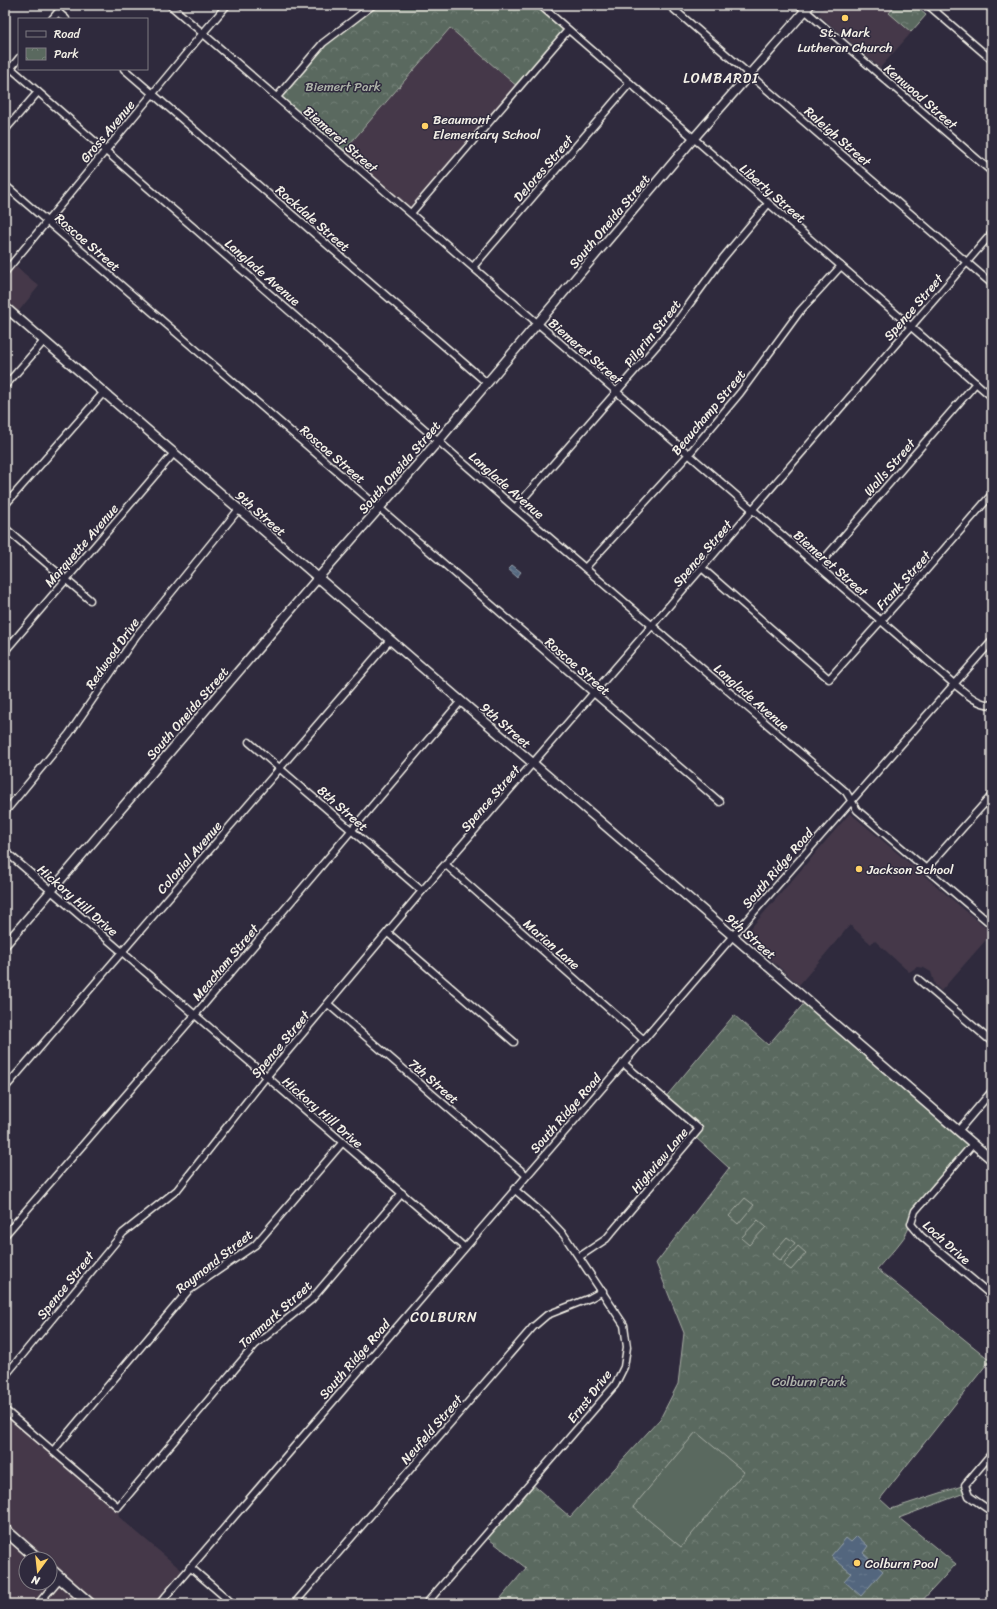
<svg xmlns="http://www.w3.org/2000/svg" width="997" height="1609" viewBox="0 0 997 1609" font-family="Sriracha,sans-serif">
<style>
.built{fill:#443949;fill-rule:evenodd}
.park{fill:url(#park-crowns);stroke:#a7ada4}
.garden{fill:#5a695f;stroke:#a7ada4}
.water{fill:url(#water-ripples);stroke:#939ea8}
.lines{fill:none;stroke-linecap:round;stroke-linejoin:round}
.minor-casing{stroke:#f4f1e8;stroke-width:9}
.tertiary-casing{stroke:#f4f1e8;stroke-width:11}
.primary-casing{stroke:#f4f1e8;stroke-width:13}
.minor{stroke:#2f2a3d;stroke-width:6}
.tertiary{stroke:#2f2a3d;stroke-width:8}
.primary{stroke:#2f2a3d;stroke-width:10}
.poi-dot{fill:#ffd166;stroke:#2f2a3d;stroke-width:1.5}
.labels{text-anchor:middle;stroke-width:3;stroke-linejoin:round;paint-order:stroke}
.poi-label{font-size:13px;fill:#f4f1e8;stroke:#2f2a3d;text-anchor:start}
.park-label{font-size:13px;fill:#afb4aa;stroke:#2f2a3d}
.street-label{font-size:13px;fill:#f4f1e8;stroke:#2f2a3d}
.neighbourhood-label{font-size:14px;letter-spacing:1px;fill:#f4f1e8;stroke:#2f2a3d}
</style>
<defs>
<pattern id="park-crowns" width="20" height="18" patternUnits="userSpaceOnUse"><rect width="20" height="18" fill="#5a695f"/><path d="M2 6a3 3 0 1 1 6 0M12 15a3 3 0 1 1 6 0" fill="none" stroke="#727f76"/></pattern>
<pattern id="water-ripples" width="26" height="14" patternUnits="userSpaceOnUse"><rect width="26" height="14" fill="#52667e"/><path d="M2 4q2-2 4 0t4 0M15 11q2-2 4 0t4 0" fill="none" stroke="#6c7c90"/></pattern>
</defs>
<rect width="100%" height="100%" fill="#2f2a3d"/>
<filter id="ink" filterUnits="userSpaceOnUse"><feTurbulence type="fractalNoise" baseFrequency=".025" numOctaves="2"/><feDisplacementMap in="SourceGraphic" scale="8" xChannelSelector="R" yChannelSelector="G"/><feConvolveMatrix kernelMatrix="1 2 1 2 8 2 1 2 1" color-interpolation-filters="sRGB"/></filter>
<g filter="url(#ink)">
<g class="built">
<path d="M826,5H914L926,16L880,68L818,14Z"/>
<path d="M450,28L519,88L411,213L342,153Z"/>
<path d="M5,257L39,286L5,328Z"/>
<path d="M850,813L992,933L941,991L935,985L931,972L924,968L917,967L909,972L874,940L871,944L850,925L799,985L744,936Z"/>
<path d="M5,1410L118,1507L119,1517L185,1573L159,1604H5ZM26,1559H50V1583H26Z"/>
</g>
<g class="park">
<path d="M373,5H540L568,30L519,88L450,28L342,153L277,97L323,43Z"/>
<path d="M896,5H914L926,15L911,32L889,13Z"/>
<path d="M807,1000L973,1144L915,1211C913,1219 907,1234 902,1240C895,1250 885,1259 877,1269L990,1360L880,1499L891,1509L965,1485L967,1492L899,1518L956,1564L919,1604H496L526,1568L485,1536L531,1483L570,1517L660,1419L678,1384L684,1333L656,1263L729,1168L694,1136L699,1130L664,1099L734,1015L768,1045Z"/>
</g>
<g class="garden">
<path d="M745,1198L754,1205L738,1224L729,1216Z"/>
<path d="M758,1220L766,1227L749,1245L741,1238Z"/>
<path d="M787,1237L795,1243L780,1261L772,1254Z"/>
<path d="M798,1246L806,1253L791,1270L783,1264Z"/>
<path d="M696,1432L744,1472L681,1547L633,1507Z"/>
</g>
<g class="water">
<path d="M512,565L521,572L517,577L508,569Z"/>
<path d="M857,1536L868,1546L863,1553L883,1571L861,1596L844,1581L851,1573L831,1556L846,1538L851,1542Z"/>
</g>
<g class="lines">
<g class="minor-casing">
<g id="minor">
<path d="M170,5L954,684C966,693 976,704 992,705"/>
<path d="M540,5L992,397"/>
<path d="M669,5L992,284"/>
<path d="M799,5L992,172"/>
<path d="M928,5L992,60"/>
<path d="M52,19L58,12L66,19"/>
<path d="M5,63L515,508L846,792L857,810L992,925"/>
<path d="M11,68L19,58"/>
<path d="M124,69L487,383"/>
<path d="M277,97L323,43L373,5"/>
<path d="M5,130L38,92"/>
<path d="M5,185L720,802"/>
<path d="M411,213L568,30"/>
<path d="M473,267L630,83"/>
<path d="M5,272L203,33L227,5"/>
<path d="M5,386L44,341"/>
<path d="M5,505L104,392"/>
<path d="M515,508L672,328L723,258L768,204"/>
<path d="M5,528L90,600"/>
<path d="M818,566L976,383"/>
<path d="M586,567L689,454L740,393L800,311L841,266"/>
<path d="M703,569L829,679L921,576L992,494"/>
<path d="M5,651L174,453"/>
<path d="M249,742L422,891"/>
<path d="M986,802L992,808"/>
<path d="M5,812L69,734L136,636L239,509"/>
<path d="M5,851L464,1247"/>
<path d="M446,865L643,1039"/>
<path d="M926,869L992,795"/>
<path d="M388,933L514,1042"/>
<path d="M918,979L992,1042"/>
<path d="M328,1004L526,1175"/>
<path d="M5,1088L390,640"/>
<path d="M958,1131L992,1091"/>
<path d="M973,1144L915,1211L911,1224L921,1236L992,1296"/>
<path d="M5,1235L195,1015L461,701"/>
<path d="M579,1257L606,1239L699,1129L623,1063"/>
<path d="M5,1376L123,1233L177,1190L266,1077L422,891L992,233"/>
<path d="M5,1410L118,1507L255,1345L311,1300L402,1193"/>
<path d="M53,1451L188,1291L255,1245L342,1143"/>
<path d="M992,1453L965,1485L969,1496L992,1512"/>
<path d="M190,1567L233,1604"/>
<path d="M38,1604L60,1578"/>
<path d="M159,1604L738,930L992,641"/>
<path d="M294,1604L533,1327L547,1315L590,1298L603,1291"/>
<path d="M426,1604L615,1385L624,1367L627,1347L624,1325L564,1235L549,1219L514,1189"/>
</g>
</g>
<g class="tertiary-casing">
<g id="tertiary">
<path d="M5,307L992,1160"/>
<path d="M5,945L318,578L439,440L694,138L810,5"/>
</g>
</g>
<g class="primary-casing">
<g id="primary">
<path d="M5,1530L38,1559"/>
<path d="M50,1569L90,1604"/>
</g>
</g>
<use href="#minor" class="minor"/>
<use href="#tertiary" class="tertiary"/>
<use href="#primary" class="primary"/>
</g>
</g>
<g class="poi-dot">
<circle cx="845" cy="18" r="4"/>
<circle cx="425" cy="126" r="4"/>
<circle cx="859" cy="869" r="4"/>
<circle cx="857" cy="1563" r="4"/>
</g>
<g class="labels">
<g class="poi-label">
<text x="845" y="37" text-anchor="middle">St. Mark<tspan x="845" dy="15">Lutheran Church</tspan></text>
<text x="433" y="124">Beaumont<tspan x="433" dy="15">Elementary School</tspan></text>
<text x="867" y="874">Jackson School</text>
<text x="865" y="1568">Colburn Pool</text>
</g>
<g class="park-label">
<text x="343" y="91">Biemert Park</text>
<text x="809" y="1386">Colburn Park</text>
</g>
<g class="street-label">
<text transform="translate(921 96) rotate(41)" y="5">Kenwood Street</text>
<text transform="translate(107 131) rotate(-50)" y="5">Gross Avenue</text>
<text transform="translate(838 136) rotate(41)" y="5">Raleigh Street</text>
<text transform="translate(341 139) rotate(41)" y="5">Biemeret Street</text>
<text transform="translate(543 168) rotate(-49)" y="5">Delores Street</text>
<text transform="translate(773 193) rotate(41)" y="5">Liberty Street</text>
<text transform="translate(313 218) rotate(41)" y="5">Rockdale Street</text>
<text transform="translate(609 221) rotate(-50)" y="5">South Oneida Street</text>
<text transform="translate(88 242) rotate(41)" y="5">Roscoe Street</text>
<text transform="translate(263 272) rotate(41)" y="5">Langlade Avenue</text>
<text transform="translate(913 307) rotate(-49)" y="5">Spence Street</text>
<text transform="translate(652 333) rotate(-51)" y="5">Pilgrim Street</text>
<text transform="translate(586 351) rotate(41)" y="5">Biemeret Street</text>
<text transform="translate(708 412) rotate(-50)" y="5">Beauchamp Street</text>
<text transform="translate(333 454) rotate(41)" y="5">Roscoe Street</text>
<text transform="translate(399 467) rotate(-49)" y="5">South Oneida Street</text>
<text transform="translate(889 467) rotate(-49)" y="5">Walls Street</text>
<text transform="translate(507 485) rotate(41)" y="5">Langlade Avenue</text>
<text transform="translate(261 513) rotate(41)" y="5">9th Street</text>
<text transform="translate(81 545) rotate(-49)" y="5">Marquette Avenue</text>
<text transform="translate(702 553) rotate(-49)" y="5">Spence Street</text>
<text transform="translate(831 563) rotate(41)" y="5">Biemeret Street</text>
<text transform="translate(903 580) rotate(-48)" y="5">Frank Street</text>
<text transform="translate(112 653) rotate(-55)" y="5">Redwood Drive</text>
<text transform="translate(578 666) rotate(41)" y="5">Roscoe Street</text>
<text transform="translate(752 697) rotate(41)" y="5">Langlade Avenue</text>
<text transform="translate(187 713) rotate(-49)" y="5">South Oneida Street</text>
<text transform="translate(506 725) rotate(41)" y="5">9th Street</text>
<text transform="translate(490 798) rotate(-49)" y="5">Spence Street</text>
<text transform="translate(343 808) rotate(41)" y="5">8th Street</text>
<text transform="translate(189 857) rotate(-49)" y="5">Colonial Avenue</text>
<text transform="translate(777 868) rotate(-49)" y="5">South Ridge Road</text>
<text transform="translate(78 900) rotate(41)" y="5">Hickory Hill Drive</text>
<text transform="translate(751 936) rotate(41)" y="5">9th Street</text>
<text transform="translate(552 944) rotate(41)" y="5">Marian Lane</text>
<text transform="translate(225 962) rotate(-50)" y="5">Meacham Street</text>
<text transform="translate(280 1044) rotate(-50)" y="5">Spence Street</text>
<text transform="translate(434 1081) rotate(41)" y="5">7th Street</text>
<text transform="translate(323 1112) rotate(41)" y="5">Hickory Hill Drive</text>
<text transform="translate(565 1113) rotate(-49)" y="5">South Ridge Road</text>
<text transform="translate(659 1160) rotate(-50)" y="5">Highview Lane</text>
<text transform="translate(947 1242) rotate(42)" y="5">Loch Drive</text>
<text transform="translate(214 1261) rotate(-38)" y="5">Raymond Street</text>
<text transform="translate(65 1285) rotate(-51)" y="5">Spence Street</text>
<text transform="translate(275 1314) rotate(-42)" y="5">Tommark Street</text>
<text transform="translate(354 1359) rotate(-49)" y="5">South Ridge Road</text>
<text transform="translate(589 1396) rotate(-52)" y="5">Ernst Drive</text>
<text transform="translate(431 1429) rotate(-49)" y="5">Neufeld Street</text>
</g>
<g class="neighbourhood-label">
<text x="721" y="83">LOMBARDI</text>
<text x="444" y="1322">COLBURN</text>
</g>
</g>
<rect width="997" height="1609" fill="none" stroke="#2f2a3d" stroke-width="20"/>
<rect x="10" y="10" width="977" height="1589" fill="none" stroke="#f4f1e8" stroke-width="1.5" filter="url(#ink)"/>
<rect x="18" y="18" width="130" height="52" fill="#2f2a3d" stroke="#7e7a81"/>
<rect x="26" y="31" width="20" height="6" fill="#2f2a3d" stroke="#7e7a81"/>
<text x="54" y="38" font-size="12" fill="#f4f1e8">Road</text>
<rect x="26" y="48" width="20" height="12" fill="url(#park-crowns)" stroke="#7e7a81"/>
<text x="54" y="58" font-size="12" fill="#f4f1e8">Park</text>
<g transform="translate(38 1571) rotate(195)"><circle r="19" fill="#2f2a3d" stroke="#7e7a81"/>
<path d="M0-3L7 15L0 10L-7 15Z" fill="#ffd166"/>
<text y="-6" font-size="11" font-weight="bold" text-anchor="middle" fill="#f4f1e8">N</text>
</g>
</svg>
